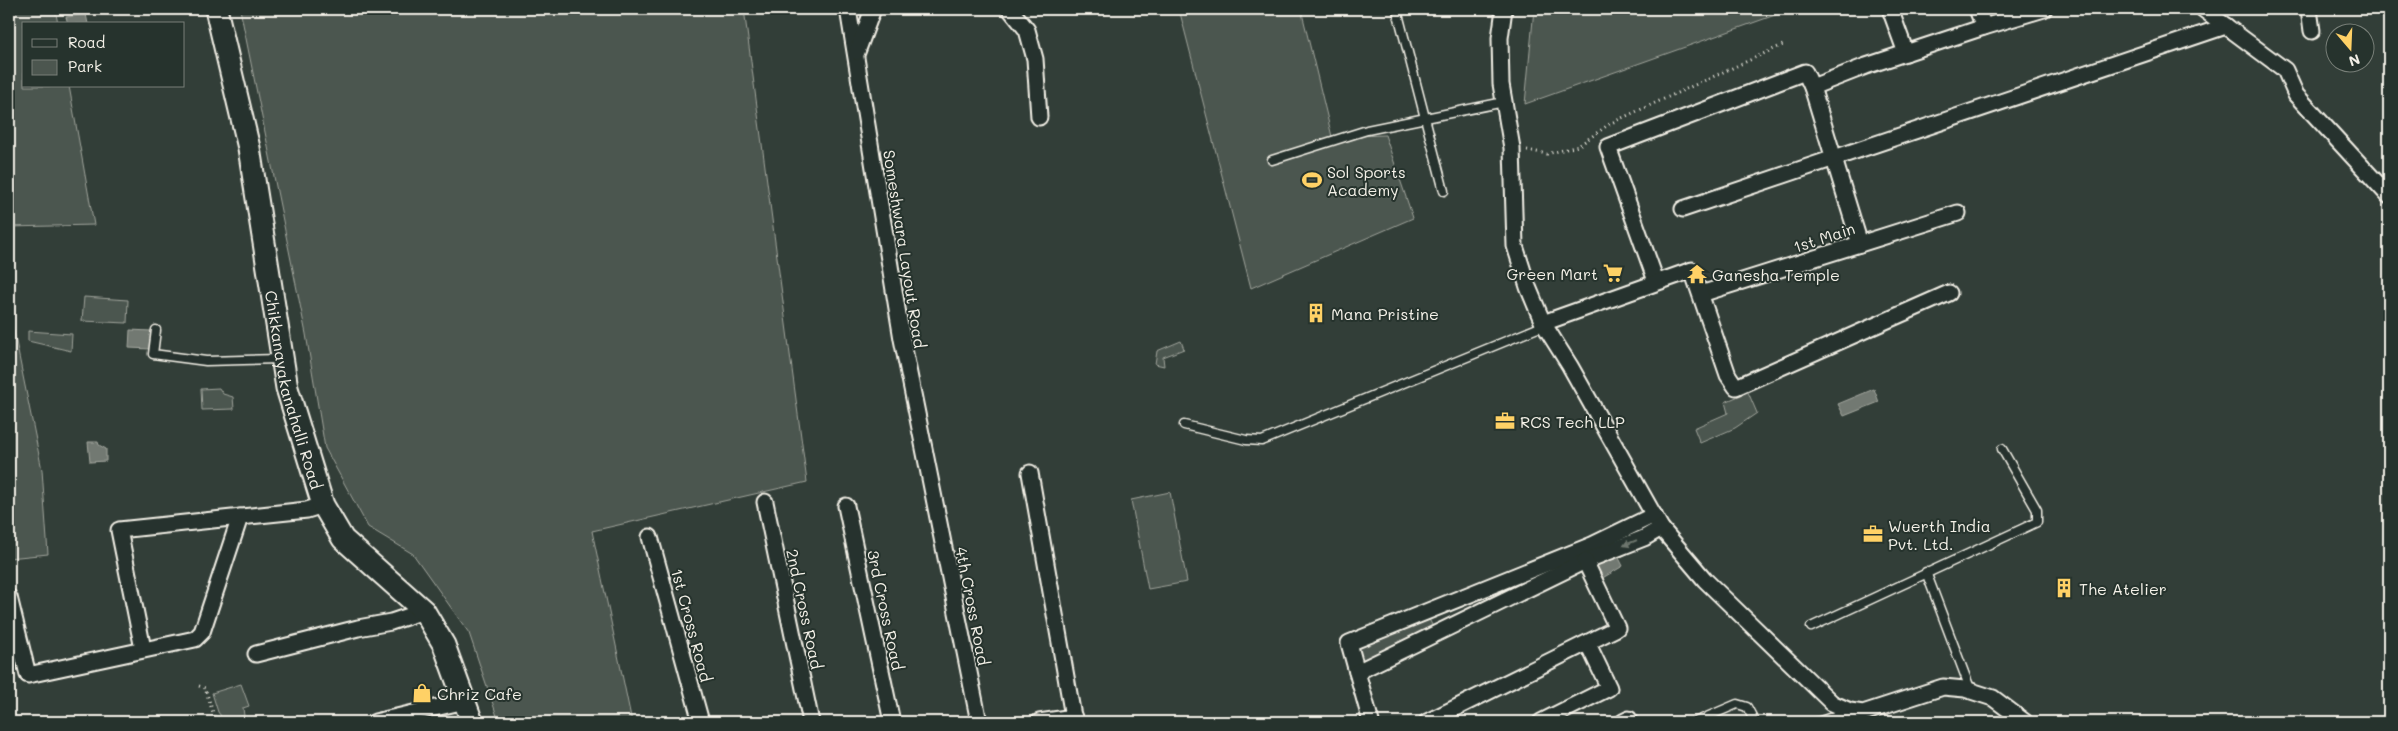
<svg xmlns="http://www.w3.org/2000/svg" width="2398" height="731" viewBox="0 0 2398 731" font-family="Mali,sans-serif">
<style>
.green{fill:#4c564f;stroke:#a0a49c}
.water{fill:#727972;stroke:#a6a9a1}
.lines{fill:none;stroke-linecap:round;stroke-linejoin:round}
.service-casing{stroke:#f4f1e8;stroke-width:11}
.minor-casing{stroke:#f4f1e8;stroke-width:19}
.secondary-casing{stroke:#f4f1e8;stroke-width:25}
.path{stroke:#f4f1e8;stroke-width:3;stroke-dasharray:1 4;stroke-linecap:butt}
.service{stroke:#26332d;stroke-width:8}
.minor{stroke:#26332d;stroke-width:15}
.secondary{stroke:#26332d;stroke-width:21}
.oneway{fill:#6e766e}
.labels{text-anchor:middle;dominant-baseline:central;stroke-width:4;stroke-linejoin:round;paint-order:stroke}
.poi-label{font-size:16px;fill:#f4f1e8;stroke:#26332d;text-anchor:start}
.street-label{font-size:16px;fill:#f4f1e8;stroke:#26332d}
</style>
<rect width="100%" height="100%" fill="#323e38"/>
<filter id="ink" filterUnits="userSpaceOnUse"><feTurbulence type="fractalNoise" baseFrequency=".02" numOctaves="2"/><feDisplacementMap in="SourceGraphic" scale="10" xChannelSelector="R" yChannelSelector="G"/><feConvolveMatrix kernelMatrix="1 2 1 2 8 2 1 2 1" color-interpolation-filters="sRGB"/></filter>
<g filter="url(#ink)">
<g class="green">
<path d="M9 9H55L58 24H24V86H69L94 225 9 227Z"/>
<path d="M240 9H744L807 482 592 531 632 722H499L469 633 413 554 368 527 325 448 306 334Z"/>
<path d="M1179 9H1301L1334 145 1354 136 1385 135 1413 218 1251 288Z"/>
<path d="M1534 9H1792L1525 104Z"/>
<path d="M84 297 128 300 127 323 82 321Z"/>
<path d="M9 307 42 470 48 554 9 558Z"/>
<path d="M28 331 72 334 71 351 28 341Z"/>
<path d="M1181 341 1184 349 1163 357 1164 366 1155 364 1157 351Z"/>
<path d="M219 388 223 394 233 397 234 409 202 410 201 389Z"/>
<path d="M1748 392 1757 413 1735 428 1700 443 1694 428 1728 413 1725 402Z"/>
<path d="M1170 492 1187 582 1148 589 1131 500Z"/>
<path d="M1428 617 1435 631 1364 665 1358 646Z"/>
<path d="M241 684 249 706 243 708 244 716 223 719 218 712 212 693Z"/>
</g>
<g class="water">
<path d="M86 14 88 24H68L66 17Z"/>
<path d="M130 330 151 331 150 349 129 348Z"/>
<path d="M1874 389 1879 402 1844 416 1838 404Z"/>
<path d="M88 442H98L99 445 106 449V461L90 462Z"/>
<path d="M1628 551 1629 553 1619 558 1623 566 1599 580 1593 566Z"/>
</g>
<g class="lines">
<defs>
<g id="service">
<path d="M1397 10 1444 191"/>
<path d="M1272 160 1367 130 1504 102"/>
<path d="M156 330 153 354 206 361 280 359"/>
<path d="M1184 425 1246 440 1262 441 1545 325"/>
<path d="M1926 572 1971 691"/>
<path d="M1811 627 2037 522V510L2002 449"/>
<path d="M1695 722 1737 704 1747 707 1755 722"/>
<path d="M1817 722 1848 712"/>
</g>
<g id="minor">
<path d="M848 9 902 339 979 722"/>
<path d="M1010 9 1027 30 1035 59 1039 117"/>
<path d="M1504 9 1500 38 1501 84 1512 148 1515 246 1528 287 1543 323 1570 366 1661 528 1705 580 1832 703 1850 711 1863 713 1943 687 1965 689 1993 698 2025 722"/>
<path d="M1890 9 1906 53"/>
<path d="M1977 9 1984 27 2044 9"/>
<path d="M2203 9 2285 70 2296 95 2389 196"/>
<path d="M2309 9 2312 31"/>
<path d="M857 52 873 9"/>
<path d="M1812 87 1860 244"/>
<path d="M1683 209 2226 26"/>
<path d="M1656 281 1608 147 1805 72 1812 87 1866 66 1984 27"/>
<path d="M1701 294 1958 213"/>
<path d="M1543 323 1692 270 1728 375 1736 387 1949 293"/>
<path d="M1030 473 1074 722"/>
<path d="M765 502 811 722"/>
<path d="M846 506 892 722"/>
<path d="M650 537 701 722"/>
<path d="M9 597 28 675 195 639 202 632 240 517"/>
<path d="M143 649 119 530 307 510 323 505"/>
<path d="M256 654 358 628 391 622 424 611"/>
<path d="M1357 672 1349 643 1592 545 1654 515"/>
<path d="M375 722 465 701"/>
<path d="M1039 722 1074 717"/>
<path d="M1371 722 1357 672 1585 561 1644 538 1661 528"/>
<path d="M1427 722 1617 628 1585 561"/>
<path d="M1541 722 1609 688 1588 644"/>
<path d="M1623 722 1629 719 1630 722"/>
</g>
<g id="secondary">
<path id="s1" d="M216 9 249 148 287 388 323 505 343 539 424 611 444 645 472 722"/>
</g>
</defs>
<use href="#service" class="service-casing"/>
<use href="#minor" class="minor-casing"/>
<use href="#secondary" class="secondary-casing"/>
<g class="path">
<path d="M1527 150 1547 154 1578 146 1611 123 1785 44"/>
<path d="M199 686 205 688 216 722"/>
<path d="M200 722 216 719"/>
</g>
<use href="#service" class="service"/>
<use href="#minor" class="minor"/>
<use href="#secondary" class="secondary"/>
</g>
<defs><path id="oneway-solid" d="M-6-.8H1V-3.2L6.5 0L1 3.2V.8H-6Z" transform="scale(1.25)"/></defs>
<use class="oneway" href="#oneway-solid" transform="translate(1630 543) rotate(158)"/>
</g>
<defs>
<symbol id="stadium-bare" viewBox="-9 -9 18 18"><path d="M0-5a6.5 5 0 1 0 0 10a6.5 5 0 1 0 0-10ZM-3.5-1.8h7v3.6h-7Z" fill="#ffd166" stroke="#26332d" stroke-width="2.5" paint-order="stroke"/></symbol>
<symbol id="supermarket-bare" viewBox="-9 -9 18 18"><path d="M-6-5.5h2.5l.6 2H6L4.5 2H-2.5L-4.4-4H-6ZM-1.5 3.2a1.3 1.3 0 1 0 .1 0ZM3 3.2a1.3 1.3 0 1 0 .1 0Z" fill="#ffd166" stroke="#26332d" stroke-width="2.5" paint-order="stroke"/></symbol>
<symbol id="temple-bare" viewBox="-9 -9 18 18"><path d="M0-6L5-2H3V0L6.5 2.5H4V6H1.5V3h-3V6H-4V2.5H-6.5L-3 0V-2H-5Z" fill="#ffd166" stroke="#26332d" stroke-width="2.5" paint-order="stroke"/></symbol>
<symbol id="building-bare" viewBox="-9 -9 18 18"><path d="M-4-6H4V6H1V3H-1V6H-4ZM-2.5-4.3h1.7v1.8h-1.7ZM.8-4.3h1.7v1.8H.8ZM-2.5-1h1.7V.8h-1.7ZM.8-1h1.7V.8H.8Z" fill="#ffd166" stroke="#26332d" stroke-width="2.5" paint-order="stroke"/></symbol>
<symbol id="office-bare" viewBox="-9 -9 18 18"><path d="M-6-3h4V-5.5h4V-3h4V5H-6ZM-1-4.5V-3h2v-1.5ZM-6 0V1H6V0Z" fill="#ffd166" stroke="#26332d" stroke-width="2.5" paint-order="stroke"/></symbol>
<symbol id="shop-bare" viewBox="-9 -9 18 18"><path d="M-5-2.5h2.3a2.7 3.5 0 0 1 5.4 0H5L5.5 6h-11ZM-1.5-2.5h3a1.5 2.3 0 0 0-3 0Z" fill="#ffd166" stroke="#26332d" stroke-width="2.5" paint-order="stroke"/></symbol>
</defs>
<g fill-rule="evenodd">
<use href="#stadium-bare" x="1298" y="166" width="28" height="28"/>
<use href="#supermarket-bare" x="1599" y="259" width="28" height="28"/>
<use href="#temple-bare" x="1683" y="260" width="28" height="28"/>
<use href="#building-bare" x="1302" y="299" width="28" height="28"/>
<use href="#office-bare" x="1491" y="407" width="28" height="28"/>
<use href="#office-bare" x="1859" y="520" width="28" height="28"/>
<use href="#building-bare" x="2050" y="574" width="28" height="28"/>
<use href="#shop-bare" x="408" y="679" width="28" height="28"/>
</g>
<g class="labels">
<g class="poi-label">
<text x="1327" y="171">Sol Sports<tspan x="1327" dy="18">Academy</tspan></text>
<text x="1598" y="273" text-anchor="end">Green Mart</text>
<text x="1712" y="274">Ganesha Temple</text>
<text x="1331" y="313">Mana Pristine</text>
<text x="1520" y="421">RCS Tech LLP</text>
<text x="1888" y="525">Wuerth India<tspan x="1888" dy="18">Pvt. Ltd.</tspan></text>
<text x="2079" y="588">The Atelier</text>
<text x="437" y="693">Chriz Cafe</text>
</g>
<g class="street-label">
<text transform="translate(1824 237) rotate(-18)">1st Main</text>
<text transform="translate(905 249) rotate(81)">Someshwara Layout Road</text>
<text stroke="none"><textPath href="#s1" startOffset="389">Chikkanayakanahalli Road</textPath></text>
<text transform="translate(973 606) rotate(79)">4th Cross Road</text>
<text transform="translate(805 609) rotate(78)">2nd Cross Road</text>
<text transform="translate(886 610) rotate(78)">3rd Cross Road</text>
<text transform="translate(692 625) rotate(75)">1st Cross Road</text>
</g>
</g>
<rect width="2398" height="731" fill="none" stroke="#26332d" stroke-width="30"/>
<rect x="15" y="15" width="2368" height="701" fill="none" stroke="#f4f1e8" stroke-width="2" filter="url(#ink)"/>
<rect x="22" y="22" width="162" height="65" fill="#26332d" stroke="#787f78"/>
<rect x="32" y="39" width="25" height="8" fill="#26332d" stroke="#787f78"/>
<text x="68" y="48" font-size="15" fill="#f4f1e8">Road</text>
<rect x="32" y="60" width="25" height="15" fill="#4c564f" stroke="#787f78"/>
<text x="68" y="72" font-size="15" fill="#f4f1e8">Park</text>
<g transform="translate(2350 48) rotate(161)"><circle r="24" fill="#26332d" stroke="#787f78"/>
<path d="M0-4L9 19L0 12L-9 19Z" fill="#ffd166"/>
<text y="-8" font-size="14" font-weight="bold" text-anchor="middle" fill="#f4f1e8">N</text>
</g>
</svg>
